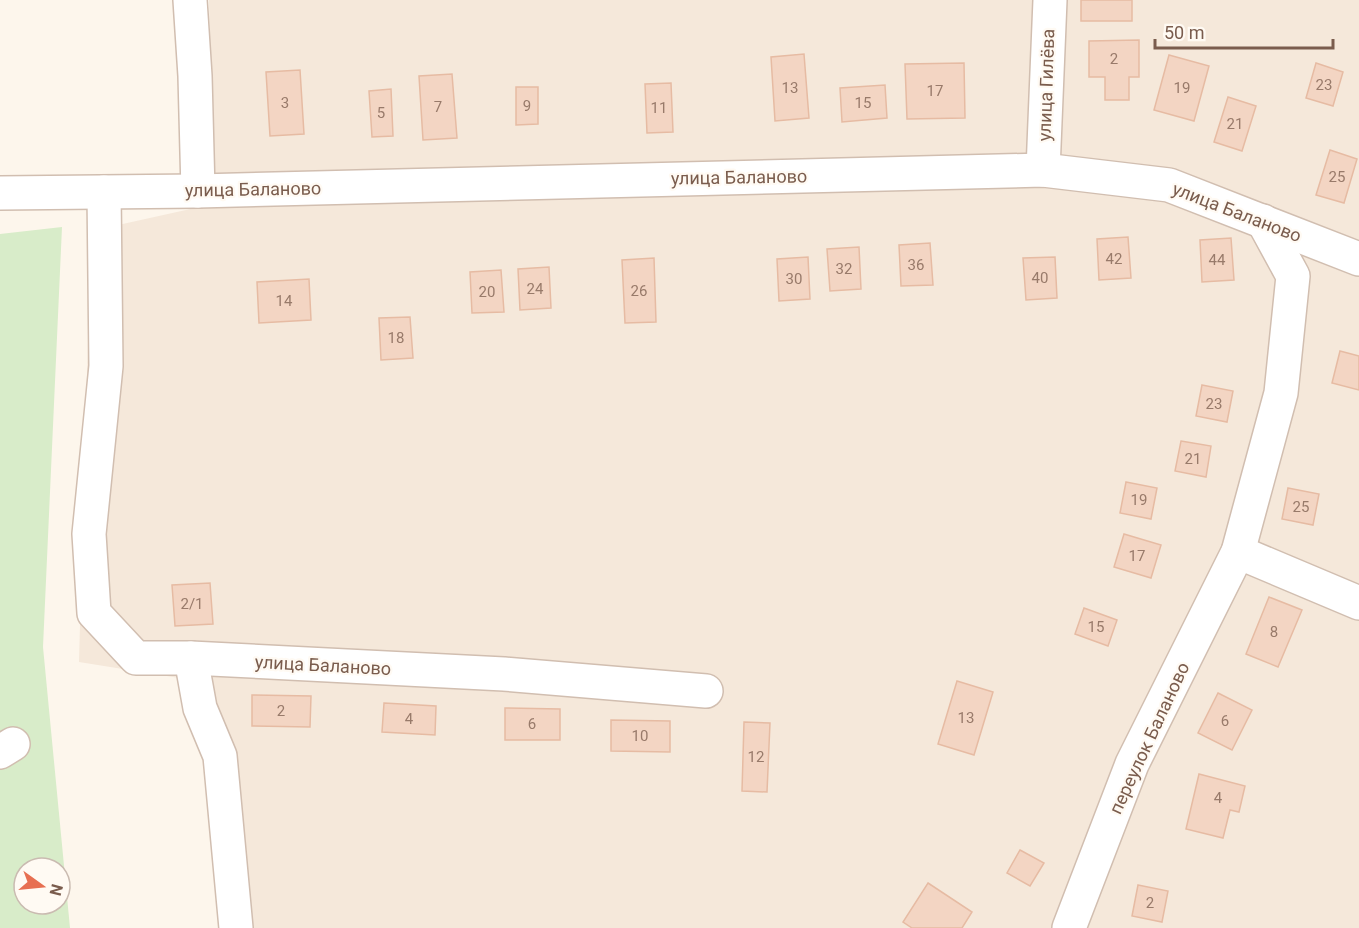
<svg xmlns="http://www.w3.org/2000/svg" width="1359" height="928" viewBox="0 0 1359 928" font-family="Roboto,sans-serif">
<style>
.residential{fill:#f5e8da}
.green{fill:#d8ecc9;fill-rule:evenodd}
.building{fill:#f3d5c3;stroke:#e6bba3;stroke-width:1.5}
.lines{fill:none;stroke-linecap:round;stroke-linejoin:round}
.minor-casing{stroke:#d1beb0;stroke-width:36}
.minor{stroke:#fff;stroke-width:33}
.labels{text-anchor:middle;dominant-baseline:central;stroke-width:4.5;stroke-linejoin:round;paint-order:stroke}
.number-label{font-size:15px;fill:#987a6a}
.street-label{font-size:18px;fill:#7a5c4d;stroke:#fffaf3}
</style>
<rect width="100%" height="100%" fill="#fdf6ec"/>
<path class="residential" d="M209 0H1359V928H228L204 682 79 662 91 231 213 204Z"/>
<path class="green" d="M62 227 43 647 70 928H0V234ZM24 868H60V904H24Z"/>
<g class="building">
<rect x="1081" y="0" width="51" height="21"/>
<path d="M1139 40V77H1129V100H1105V77H1089V41Z"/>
<path d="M804 54 809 118 775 121 771 57Z"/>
<path d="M1169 55 1209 66 1194 121 1154 110Z"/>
<path d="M964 63 965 118 907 119 905 64Z"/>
<path d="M1316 63 1343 72 1333 106 1306 98Z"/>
<path d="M300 70 304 134 270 136 266 72Z"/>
<path d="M452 74 457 138 423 140 419 76Z"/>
<path d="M671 83 673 132 647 133 645 84Z"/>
<path d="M885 85 887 118 842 122 840 88Z"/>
<path d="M516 87H538V124L516 125Z"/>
<path d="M391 89 393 136 372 137 369 91Z"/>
<path d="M1228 97 1256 106 1242 151 1214 142Z"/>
<path d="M1330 150 1357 159 1344 203 1316 195Z"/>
<path d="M1128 237 1131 278 1099 280 1097 239Z"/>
<path d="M1231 238 1234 280 1202 282 1200 240Z"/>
<path d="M930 243 933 285 901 286 899 245Z"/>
<path d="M859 247 861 289 830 291 827 249Z"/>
<path d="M808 257 810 299 779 301 777 259Z"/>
<path d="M1055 257 1057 298 1026 300 1023 258Z"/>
<path d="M654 258 656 322 625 323 622 260Z"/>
<path d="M549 267 551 308 520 310 518 269Z"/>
<path d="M501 270 504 312 472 313 470 272Z"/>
<path d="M309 279 311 320 259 323 257 282Z"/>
<path d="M410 317 413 358 381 360 379 318Z"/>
<path d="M1340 351 1359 356V390L1332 383Z"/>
<path d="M1202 385 1233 391 1227 422 1196 416Z"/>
<path d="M1181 441 1211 446 1206 477 1175 471Z"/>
<path d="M1126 482 1157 488 1151 519 1120 513Z"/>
<path d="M1288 488 1319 494 1313 525 1282 519Z"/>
<path d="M1124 534 1161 545 1151 578 1114 567Z"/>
<path d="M210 583 213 624 175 626 172 585Z"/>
<path d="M1269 597 1302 610 1278 667 1246 654Z"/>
<path d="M1084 608 1117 620 1108 646 1075 634Z"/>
<path d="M957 681 993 692 974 755 938 744Z"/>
<path d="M1218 693 1252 710 1232 750 1198 733Z"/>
<path d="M252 695 311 696 310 727 252 726Z"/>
<path d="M384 703 436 706 435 735 382 732Z"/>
<path d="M505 708 560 709V740H505Z"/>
<path d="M611 720 670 721V752L611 751Z"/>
<path d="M744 722 770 723 767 792 742 791Z"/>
<path d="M1199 774 1245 786 1239 812 1230 810 1223 838 1186 829Z"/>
<path d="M1020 850 1044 863 1030 886 1007 873Z"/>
<path d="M928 883 972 912 962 928H912L903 922Z"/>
<path d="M1138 885 1168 891 1162 922 1132 916Z"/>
</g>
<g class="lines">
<defs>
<g id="minor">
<path d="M190 0 195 76 198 191"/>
<path d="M1043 170 1050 0"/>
<path d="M104 192 106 366 89 534 94 613 136 658H191L504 674 706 691"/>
<path d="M0 193 198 191 1043 170 1169 185 1359 259"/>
<path d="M1238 552 1359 603"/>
<path d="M191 658 200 708 220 756 236 928"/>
<path d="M0 752 13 744"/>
<path d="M1069 928 1132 764 1238 552 1281 393 1293 276 1263 221"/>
</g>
</defs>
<use href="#minor" class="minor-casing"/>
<use href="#minor" class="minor"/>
</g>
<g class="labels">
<g class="number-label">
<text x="1114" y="59">2</text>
<text x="1324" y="85">23</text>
<text x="790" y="88">13</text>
<text x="1182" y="88">19</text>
<text x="935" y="91">17</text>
<text x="285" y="103">3</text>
<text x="863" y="103">15</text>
<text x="527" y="106">9</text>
<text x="438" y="107">7</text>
<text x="659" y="108">11</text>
<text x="381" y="113">5</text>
<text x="1235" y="124">21</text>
<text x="1337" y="177">25</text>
<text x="1114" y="259">42</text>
<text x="1217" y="260">44</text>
<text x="916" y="265">36</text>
<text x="844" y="269">32</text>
<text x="1040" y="278">40</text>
<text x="794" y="279">30</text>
<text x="535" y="289">24</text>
<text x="639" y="291">26</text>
<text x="487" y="292">20</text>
<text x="284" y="301">14</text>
<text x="396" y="338">18</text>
<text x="1214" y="404">23</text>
<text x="1193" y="459">21</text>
<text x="1139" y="500">19</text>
<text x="1301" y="507">25</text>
<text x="1137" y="556">17</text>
<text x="192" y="604">2/1</text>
<text x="1096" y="627">15</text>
<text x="1274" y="632">8</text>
<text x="281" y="711">2</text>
<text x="966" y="718">13</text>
<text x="409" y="719">4</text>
<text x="1225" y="721">6</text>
<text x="532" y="724">6</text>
<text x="640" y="736">10</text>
<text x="756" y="757">12</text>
<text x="1218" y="798">4</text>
<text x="1150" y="903">2</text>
</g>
<g class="street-label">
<text transform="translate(1046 85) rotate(-88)">улица Гилёва</text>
<text transform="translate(739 177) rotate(-1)">улица Баланово</text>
<text transform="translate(253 189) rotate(-1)">улица Баланово</text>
<text transform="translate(1237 212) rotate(21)">улица Баланово</text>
<text transform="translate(323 665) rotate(3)">улица Баланово</text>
<text transform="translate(1149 738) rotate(-65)">переулок Баланово</text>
</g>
</g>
<g transform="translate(42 886) rotate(105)"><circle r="28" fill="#fffaf3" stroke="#cabbb1" stroke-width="1.5"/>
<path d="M0-4.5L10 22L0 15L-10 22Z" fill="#e76f51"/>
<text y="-9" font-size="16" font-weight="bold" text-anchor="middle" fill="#7a5c4d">N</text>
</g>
<path d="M1155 39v9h178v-9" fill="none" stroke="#7a5c4d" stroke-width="3"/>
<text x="1164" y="39" font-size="18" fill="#7a5c4d" stroke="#fffaf3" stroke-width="4.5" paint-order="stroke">50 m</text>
</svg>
